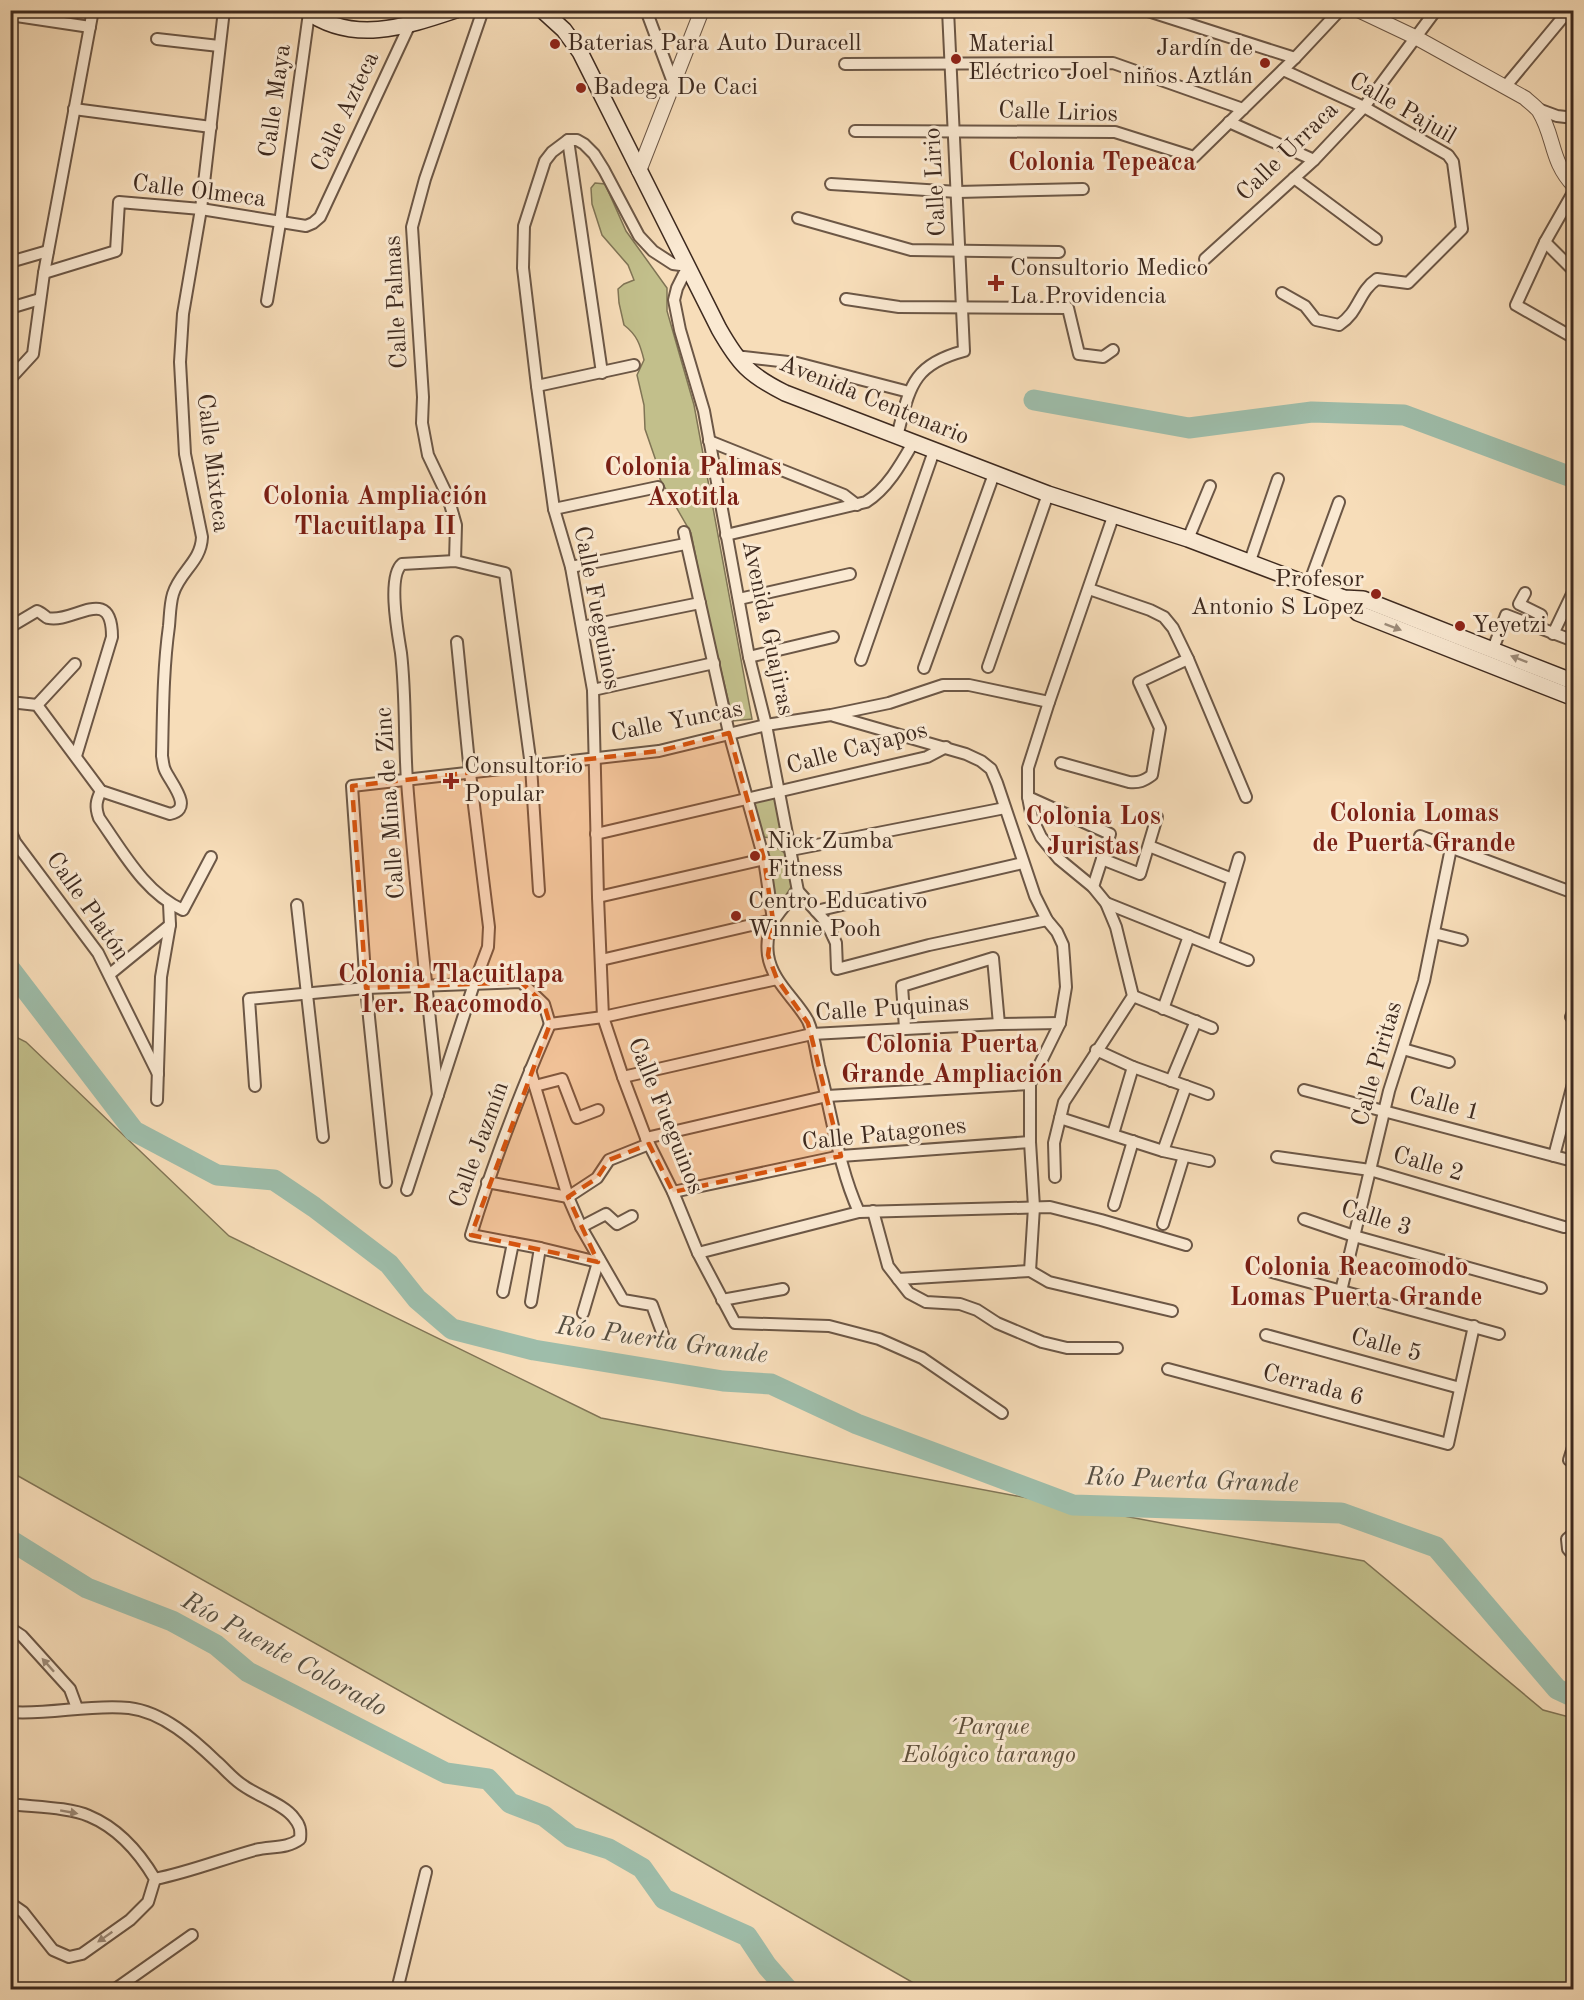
<svg xmlns="http://www.w3.org/2000/svg" width="1584" height="2000" viewBox="0 0 1584 2000" font-family="'Old Standard TT',serif">
<style>
.green{fill:#c2bf8b;stroke:#807455;stroke-width:1.5}
.lines{fill:none;stroke-linecap:round;stroke-linejoin:round}
.river{stroke:#9ebdaa;stroke-width:21}
.minor-casing{stroke:#6c5746;stroke-width:14}
.tertiary-casing{stroke:#6c5746;stroke-width:16}
.secondary-casing{stroke:#3e2a1f;stroke-width:18}
.minor{stroke:#fae9d2;stroke-width:10}
.tertiary{stroke:#fae9d2;stroke-width:14}
.secondary{stroke:#fae9d2;stroke-width:15}
.oneway{fill:#9c8a78}
.marked{fill:#d7540e;fill-opacity:0.2;stroke:#d7540e;stroke-width:4.5;stroke-dasharray:12 8;stroke-linejoin:round}
.poi-dot{fill:#8f2418;stroke:#fae9d2;stroke-width:2}
.labels{text-anchor:middle;dominant-baseline:central;stroke-width:6;stroke-linejoin:round;paint-order:stroke}
.poi-label{font-size:24px;fill:#3e2a1f;stroke:#fae9d2;text-anchor:start}
.street-label{font-size:24px;fill:#3e2a1f;stroke:#fae9d2}
.park-label{font-size:24px;font-style:italic;fill:#5f4f3a;stroke:#fae9d2}
.neighbourhood-label{font-size:26px;font-weight:bold;fill:#7a1f14;stroke:#fae9d2}
.water-label{font-size:26px;font-style:italic;fill:#564f42;stroke:#fae9d2}
</style>
<rect width="100%" height="100%" fill="#f7ddb9"/>
<filter id="stains"><feTurbulence type="fractalNoise" baseFrequency=".00333" numOctaves="4"/><feColorMatrix values="0 0 0 0 .2 0 0 0 0 .09 0 0 0 0 .02 0 0 0 .5 -.17"/></filter>
<radialGradient id="worn" r=".72"><stop offset=".6" stop-color="#630" stop-opacity="0"/><stop offset="1" stop-color="#630" stop-opacity=".3"/></radialGradient>
<g class="green">
<path d="M595 183 605 184 626 231 667 288V311L694 405 752 719 733 721 704 598 691 533 660 479 656 461 645 429 644 405 637 375 644 360C640 344 637 335 624 325L619 303 618 289 624 284 634 280 628 265 602 235 592 204 591 188Z"/>
<path d="M778 794 786 839 761 837 752 800Z"/>
<path d="M776 847 786 854 793 884 774 914 765 852Z"/>
<path d="M10 1034 26 1042 229 1236 601 1418 1364 1561 1543 1710 1573 1718V1989H924L615 1812 11 1472Z"/>
</g>
<g class="lines">
<g class="river">
<path d="M1034 400 1189 428 1312 412 1404 415 1574 478"/>
<path d="M10 969 134 1131 217 1175 274 1180 314 1207 389 1264 417 1299 452 1329 534 1350 723 1381 771 1384 857 1424 1073 1505 1341 1513 1436 1547 1557 1689 1574 1697"/>
<path d="M10 1540 87 1588 172 1621 216 1645 248 1672 446 1773 488 1779 510 1803 544 1816 571 1837 609 1849 642 1868 664 1899 747 1936 767 1966 788 1990"/>
</g>
<defs>
<g id="minor">
<path d="M646 10 674 85"/>
<path d="M1145 10 1295 58"/>
<path d="M10 15 90 27"/>
<path d="M157 39 219 46"/>
<path d="M845 64 1113 63 1243 109"/>
<path d="M1505 87 1569 10"/>
<path d="M74 109 211 127"/>
<path d="M1538 109 1557 116 1574 118"/>
<path d="M1229 122 1314 160"/>
<path d="M855 131 1115 132 1194 157 1295 58 1340 10"/>
<path d="M568 140 602 373"/>
<path d="M1294 178 1376 239"/>
<path d="M831 184 958 192 1083 189"/>
<path d="M1574 191 1545 242 1516 305 1574 338"/>
<path d="M798 218 911 250 1059 252"/>
<path d="M1545 242 1574 271"/>
<path d="M1205 259 1314 160 1364 107 1436 10"/>
<path d="M10 262 48 251"/>
<path d="M44 273 116 251 119 202 201 209 306 226 313 223 320 217 410 24"/>
<path d="M1282 293 1305 306 1316 320 1339 325C1360 311 1358 292 1377 279L1408 283 1462 229 1453 162 1448 155 1364 107 1283 70"/>
<path d="M846 299 899 307 1068 308 1079 354 1103 357 1113 350"/>
<path d="M267 301 280 223 309 13"/>
<path d="M10 308 40 299"/>
<path d="M735 356 797 363 909 392"/>
<path d="M10 379 33 354 44 273 93 10"/>
<path d="M537 386 634 365"/>
<path d="M897 436C910 388 911 365 964 351L948 10"/>
<path d="M709 441 844 495 857 505"/>
<path d="M554 509 658 487"/>
<path d="M726 535 866 502C887 489 901 464 913 443"/>
<path d="M1188 539 1210 486"/>
<path d="M455 561 456 525 448 497 428 455 422 423 423 397 412 227 425 179 483 10"/>
<path d="M1250 561 1278 479"/>
<path d="M571 567 685 544"/>
<path d="M1309 584 1339 502"/>
<path d="M1089 589 1150 610 1164 617 1173 628 1188 659 1246 797"/>
<path d="M1525 593 1519 604 1541 615 1537 627"/>
<path d="M739 599 850 574"/>
<path d="M10 627 37 611C41 612 45 617 48 618 73 624 112 583 112 637L76 756"/>
<path d="M582 627 700 603"/>
<path d="M1553 634 1574 590"/>
<path d="M1493 649 1506 615 1574 641"/>
<path d="M749 657 833 637"/>
<path d="M861 660 934 451"/>
<path d="M988 667 1048 494"/>
<path d="M924 668 994 474"/>
<path d="M593 690 714 663"/>
<path d="M10 702 37 705 101 791 170 814C195 809 170 782 165 770 163 766 163 761 162 756 163 713 163 669 169 626 170 615 170 604 173 594 180 571 201 562 202 537L185 454 180 362 183 314 201 209 224 10"/>
<path d="M37 705 75 664"/>
<path d="M834 716 966 754 981 761 991 769 997 783 1035 896 1047 920 1057 932 1063 945 1064 958 1066 987 1060 1023 1030 1084V1142L1034 1207 1030 1271"/>
<path d="M1061 763 1129 782C1139 783 1144 781 1152 775L1160 728 1139 682 1188 659"/>
<path d="M101 791C96 801 95 807 99 818 123 852 145 893 183 910L211 857"/>
<path d="M1028 797 1110 834 1093 887"/>
<path d="M10 830 15 842 98 953 158 1074"/>
<path d="M596 834 927 757 946 747"/>
<path d="M1420 836 1574 893"/>
<path d="M1149 846 1232 879"/>
<path d="M791 850 1005 808"/>
<path d="M1102 859 1140 874 1157 817"/>
<path d="M798 891C780 911 764 925 768 955 772 982 796 999 808 1021 814 1034 816 1052 819 1066 832 1114 838 1166 859 1212"/>
<path d="M598 897 764 859"/>
<path d="M1106 903 1248 960"/>
<path d="M297 905 323 1137"/>
<path d="M816 911 1023 863"/>
<path d="M1434 933 1462 940"/>
<path d="M1213 945 1239 858"/>
<path d="M601 960 773 920 764 859 729 733 684 532"/>
<path d="M110 974 170 925"/>
<path d="M1133 996 1212 1028"/>
<path d="M1163 1009 1189 936"/>
<path d="M1571 1017 1574 1010"/>
<path d="M550 1024C520 1093 493 1163 471 1235L540 1248 598 1262"/>
<path d="M550 1024 603 1017 777 979"/>
<path d="M905 1028 902 986 993 958 999 1024"/>
<path d="M1403 1049 1449 1062"/>
<path d="M1096 1050 1133 1067 1208 1094"/>
<path d="M530 1070 568 1197 581 1227 623 1300 652 1305 663 1335"/>
<path d="M623 1077 812 1034 999 1024 1060 1023"/>
<path d="M1171 1081 1196 1021"/>
<path d="M255 1086 249 999 366 988 521 982 544 1004 550 1024"/>
<path d="M535 1086 562 1079 577 1118 598 1110"/>
<path d="M1304 1090 1573 1161"/>
<path d="M438 1095C427 991 415 886 407 781 404 738 406 696 401 653 398 634 387 577 402 564L455 561 505 573 531 766 539 891"/>
<path d="M157 1100 161 977 170 925 169 904"/>
<path d="M1060 1118 1163 1151 1209 1161"/>
<path d="M1113 1134 1133 1067"/>
<path d="M646 1138 827 1096 1030 1084"/>
<path d="M1163 1151 1186 1086"/>
<path d="M1554 1156 1574 1080"/>
<path d="M1277 1157 1370 1170 1564 1227"/>
<path d="M1055 1177 1054 1143 1064 1102 1133 996 1116 927 1106 903 1093 887 1059 859 1041 837 1032 818 1028 797V768L1049 702 1114 514"/>
<path d="M386 1182 366 988 352 786 659 751 766 725 831 715 889 703 943 685H969L1049 702"/>
<path d="M487 1182 568 1197"/>
<path d="M407 1190 474 984 488 947 489 927 470 773 457 642"/>
<path d="M673 1192 841 1156 1030 1142"/>
<path d="M568 1197 597 1178 609 1160 649 1144"/>
<path d="M1114 1205 1133 1141"/>
<path d="M873 1211 888 1266 909 1293 926 1302 960 1304 977 1310 997 1323 1042 1342 1067 1348H1117"/>
<path d="M1304 1219 1354 1236 1541 1288"/>
<path d="M1163 1224 1184 1156"/>
<path d="M581 1227 606 1214 617 1224 632 1216"/>
<path d="M698 1253 859 1212 1050 1207 1101 1220 1186 1245"/>
<path d="M1030 1271 1049 1282 1172 1311"/>
<path d="M1272 1272 1499 1334"/>
<path d="M898 1279 1030 1271"/>
<path d="M1341 1291 1389 1091 1424 981 1451 848"/>
<path d="M503 1292 513 1243"/>
<path d="M722 1300 783 1289"/>
<path d="M531 1302 540 1248"/>
<path d="M583 1313 599 1259"/>
<path d="M1266 1335 1460 1388"/>
<path d="M1168 1369 1448 1444 1474 1326"/>
<path d="M1002 1413 922 1358 879 1339 829 1326 735 1323 698 1253 673 1192 646 1138 623 1077 603 1017 598 897 593 690 571 567 554 509 537 386 523 268 524 226 545 161 552 152 568 140H577L584 144 594 154 604 170 639 236 653 251 673 264 688 266 677 288 674 300 680 330 704 411 749 657 766 725 798 891 825 921 830 930 836 943 837 969 929 945 1047 920"/>
<path d="M1569 1460 1574 1444"/>
<path d="M1574 1533 1567 1539 1568 1549 1574 1556"/>
<path d="M10 1628 22 1636 70 1689 77 1708"/>
<path d="M10 1712C50 1715 89 1704 129 1708 163 1712 193 1739 217 1762 226 1770 234 1780 244 1786 258 1796 285 1805 294 1818 300 1825 301 1830 300 1839 287 1849 271 1846 255 1850 222 1859 190 1872 155 1879"/>
<path d="M10 1804C32 1807 69 1807 89 1816 118 1828 139 1852 155 1879L148 1902 130 1920 82 1954 69 1957 53 1950 23 1912 10 1903"/>
<path d="M114 1990 192 1935"/>
<path d="M397 1990 426 1872"/>
</g>
<g id="tertiary">
<path d="M1358 10 1415 37 1525 98C1529 102 1535 106 1539 111 1555 137 1550 161 1574 186"/>
<path d="M639 171 702 10"/>
</g>
<g id="secondary">
<path d="M305 10C352 45 405 27 456 10"/>
<path d="M542 10 564 30 580 52 719 329C739 364 749 375 785 393L1048 494 1188 539 1344 598 1363 599 1574 682"/>
<path d="M1344 598 1358 613 1574 698"/>
</g>
</defs>
<use href="#minor" class="minor-casing"/>
<use href="#tertiary" class="tertiary-casing"/>
<use href="#secondary" class="secondary-casing"/>
<use href="#minor" class="minor"/>
<use href="#tertiary" class="tertiary"/>
<use href="#secondary" class="secondary"/>
</g>
<defs><path id="oneway-solid" d="M-6-.8H1V-3.2L6.5 0L1 3.2V.8H-6Z" transform="scale(1.5)"/></defs>
<g class="oneway">
<use href="#oneway-solid" transform="translate(1393 627) rotate(21)"/>
<use href="#oneway-solid" transform="translate(1519 659) rotate(-159)"/>
<use href="#oneway-solid" transform="translate(48 1665) rotate(-132)"/>
<use href="#oneway-solid" transform="translate(69 1812) rotate(10)"/>
<use href="#oneway-solid" transform="translate(105 1937) rotate(145)"/>
</g>
<path class="marked" d="M729 733 764 859 773 920 768 955 777 979 808 1023 841 1156 673 1192 649 1144 609 1160 597 1178 568 1197 598 1262 471 1235 550 1024 544 1004 521 982 366 988 352 786 659 751Z"/>
<g class="poi-dot">
<circle cx="555" cy="44" r="6"/>
<circle cx="956" cy="59" r="6"/>
<circle cx="1265" cy="63" r="6"/>
<circle cx="581" cy="88" r="6"/>
<path d="M993 274h6v6h6v6h-6v6h-6v-6h-6v-6h6z"/>
<circle cx="1376" cy="594" r="6"/>
<circle cx="1460" cy="626" r="6"/>
<path d="M448 772h6v6h6v6h-6v6h-6v-6h-6v-6h6z"/>
<circle cx="755" cy="856" r="6"/>
<circle cx="736" cy="916" r="6"/>
</g>
<g class="labels">
<g class="poi-label">
<text x="567" y="44">Baterias Para Auto Duracell</text>
<text x="968" y="45">Material<tspan x="968" dy="28">Eléctrico Joel</tspan></text>
<text x="1253" y="49" text-anchor="end">Jardín de<tspan x="1253" dy="28">niños Aztlán</tspan></text>
<text x="593" y="88">Badega De Caci</text>
<text x="1010" y="269">Consultorio Medico<tspan x="1010" dy="28">La Providencia</tspan></text>
<text x="1364" y="580" text-anchor="end">Profesor<tspan x="1364" dy="28">Antonio S Lopez</tspan></text>
<text x="1472" y="626">Yeyetzi</text>
<text x="464" y="767">Consultorio<tspan x="464" dy="28">Popular</tspan></text>
<text x="767" y="842">Nick Zumba<tspan x="767" dy="28">Fitness</tspan></text>
<text x="748" y="902">Centro Educativo<tspan x="748" dy="28">Winnie Pooh</tspan></text>
</g>
<g class="street-label">
<text transform="translate(276 101) rotate(-82)">Calle Maya</text>
<text transform="translate(1402 109) rotate(30)">Calle Pajuil</text>
<text transform="translate(346 112) rotate(-65)">Calle Azteca</text>
<text transform="translate(1058 113) rotate(2)">Calle Lirios</text>
<text transform="translate(1288 152) rotate(-44)">Calle Urraca</text>
<text transform="translate(936 182) rotate(-93)">Calle Lirio</text>
<text transform="translate(199 192) rotate(7)">Calle Olmeca</text>
<text transform="translate(397 302) rotate(-93)">Calle Palmas</text>
<text transform="translate(874 401) rotate(22)">Avenida Centenario</text>
<text transform="translate(212 463) rotate(83)">Calle Mixteca</text>
<text transform="translate(596 608) rotate(79)">Calle Fueguinos</text>
<text transform="translate(767 628) rotate(78)">Avenida Guajiras</text>
<text transform="translate(677 722) rotate(-11)">Calle Yuncas</text>
<text transform="translate(857 749) rotate(-15)">Calle Cayapos</text>
<text transform="translate(391 803) rotate(-94)">Calle Mina de Zinc</text>
<text transform="translate(87 907) rotate(55)">Calle Platón</text>
<text transform="translate(892 1009) rotate(-4)">Calle Puquinas</text>
<text transform="translate(1378 1064) rotate(-74)">Calle Piritas</text>
<text transform="translate(1444 1105) rotate(15)">Calle 1</text>
<text transform="translate(665 1116) rotate(68)">Calle Fueguinos</text>
<text transform="translate(884 1135) rotate(-6)">Calle Patagones</text>
<text transform="translate(480 1145) rotate(-70)">Calle Jazmín</text>
<text transform="translate(1428 1165) rotate(16)">Calle 2</text>
<text transform="translate(1376 1219) rotate(17)">Calle 3</text>
<text transform="translate(1386 1346) rotate(15)">Calle 5</text>
<text transform="translate(1313 1386) rotate(15)">Cerrada 6</text>
</g>
<g class="park-label">
<text x="989" y="1728">´Parque<tspan x="989" dy="28">Eológico tarango</tspan></text>
</g>
<g class="neighbourhood-label">
<text x="1102" y="163">Colonia Tepeaca</text>
<text x="693" y="468">Colonia Palmas<tspan x="693" dy="30">Axotitla</tspan></text>
<text x="375" y="497">Colonia Ampliación<tspan x="375" dy="30">Tlacuitlapa II</tspan></text>
<text x="1414" y="814">Colonia Lomas<tspan x="1414" dy="30">de Puerta Grande</tspan></text>
<text x="1093" y="817">Colonia Los<tspan x="1093" dy="30">Juristas</tspan></text>
<text x="451" y="975">Colonia Tlacuitlapa<tspan x="451" dy="30">1er. Reacomodo</tspan></text>
<text x="952" y="1045">Colonia Puerta<tspan x="952" dy="30">Grande Ampliación</tspan></text>
<text x="1356" y="1268">Colonia Reacomodo<tspan x="1356" dy="30">Lomas Puerta Grande</tspan></text>
</g>
<g class="water-label">
<text transform="translate(662 1341) rotate(8)">Río Puerta Grande</text>
<text transform="translate(1192 1481) rotate(2)">Río Puerta Grande</text>
<text transform="translate(284 1655) rotate(29)">Río Puente Colorado</text>
</g>
</g>
<rect width="1584" height="2000" fill="none" stroke="#f7ddb9" stroke-width="36"/>
<rect x="12" y="12" width="1560" height="1976" fill="none" stroke="#3e2a1f" stroke-width="3"/>
<rect x="18" y="18" width="1548" height="1964" fill="none" stroke="#3e2a1f" stroke-width="1.5"/>
<rect width="100%" height="100%" filter="url(#stains)"/>
<rect width="100%" height="100%" fill="url(#worn)"/>
</svg>
